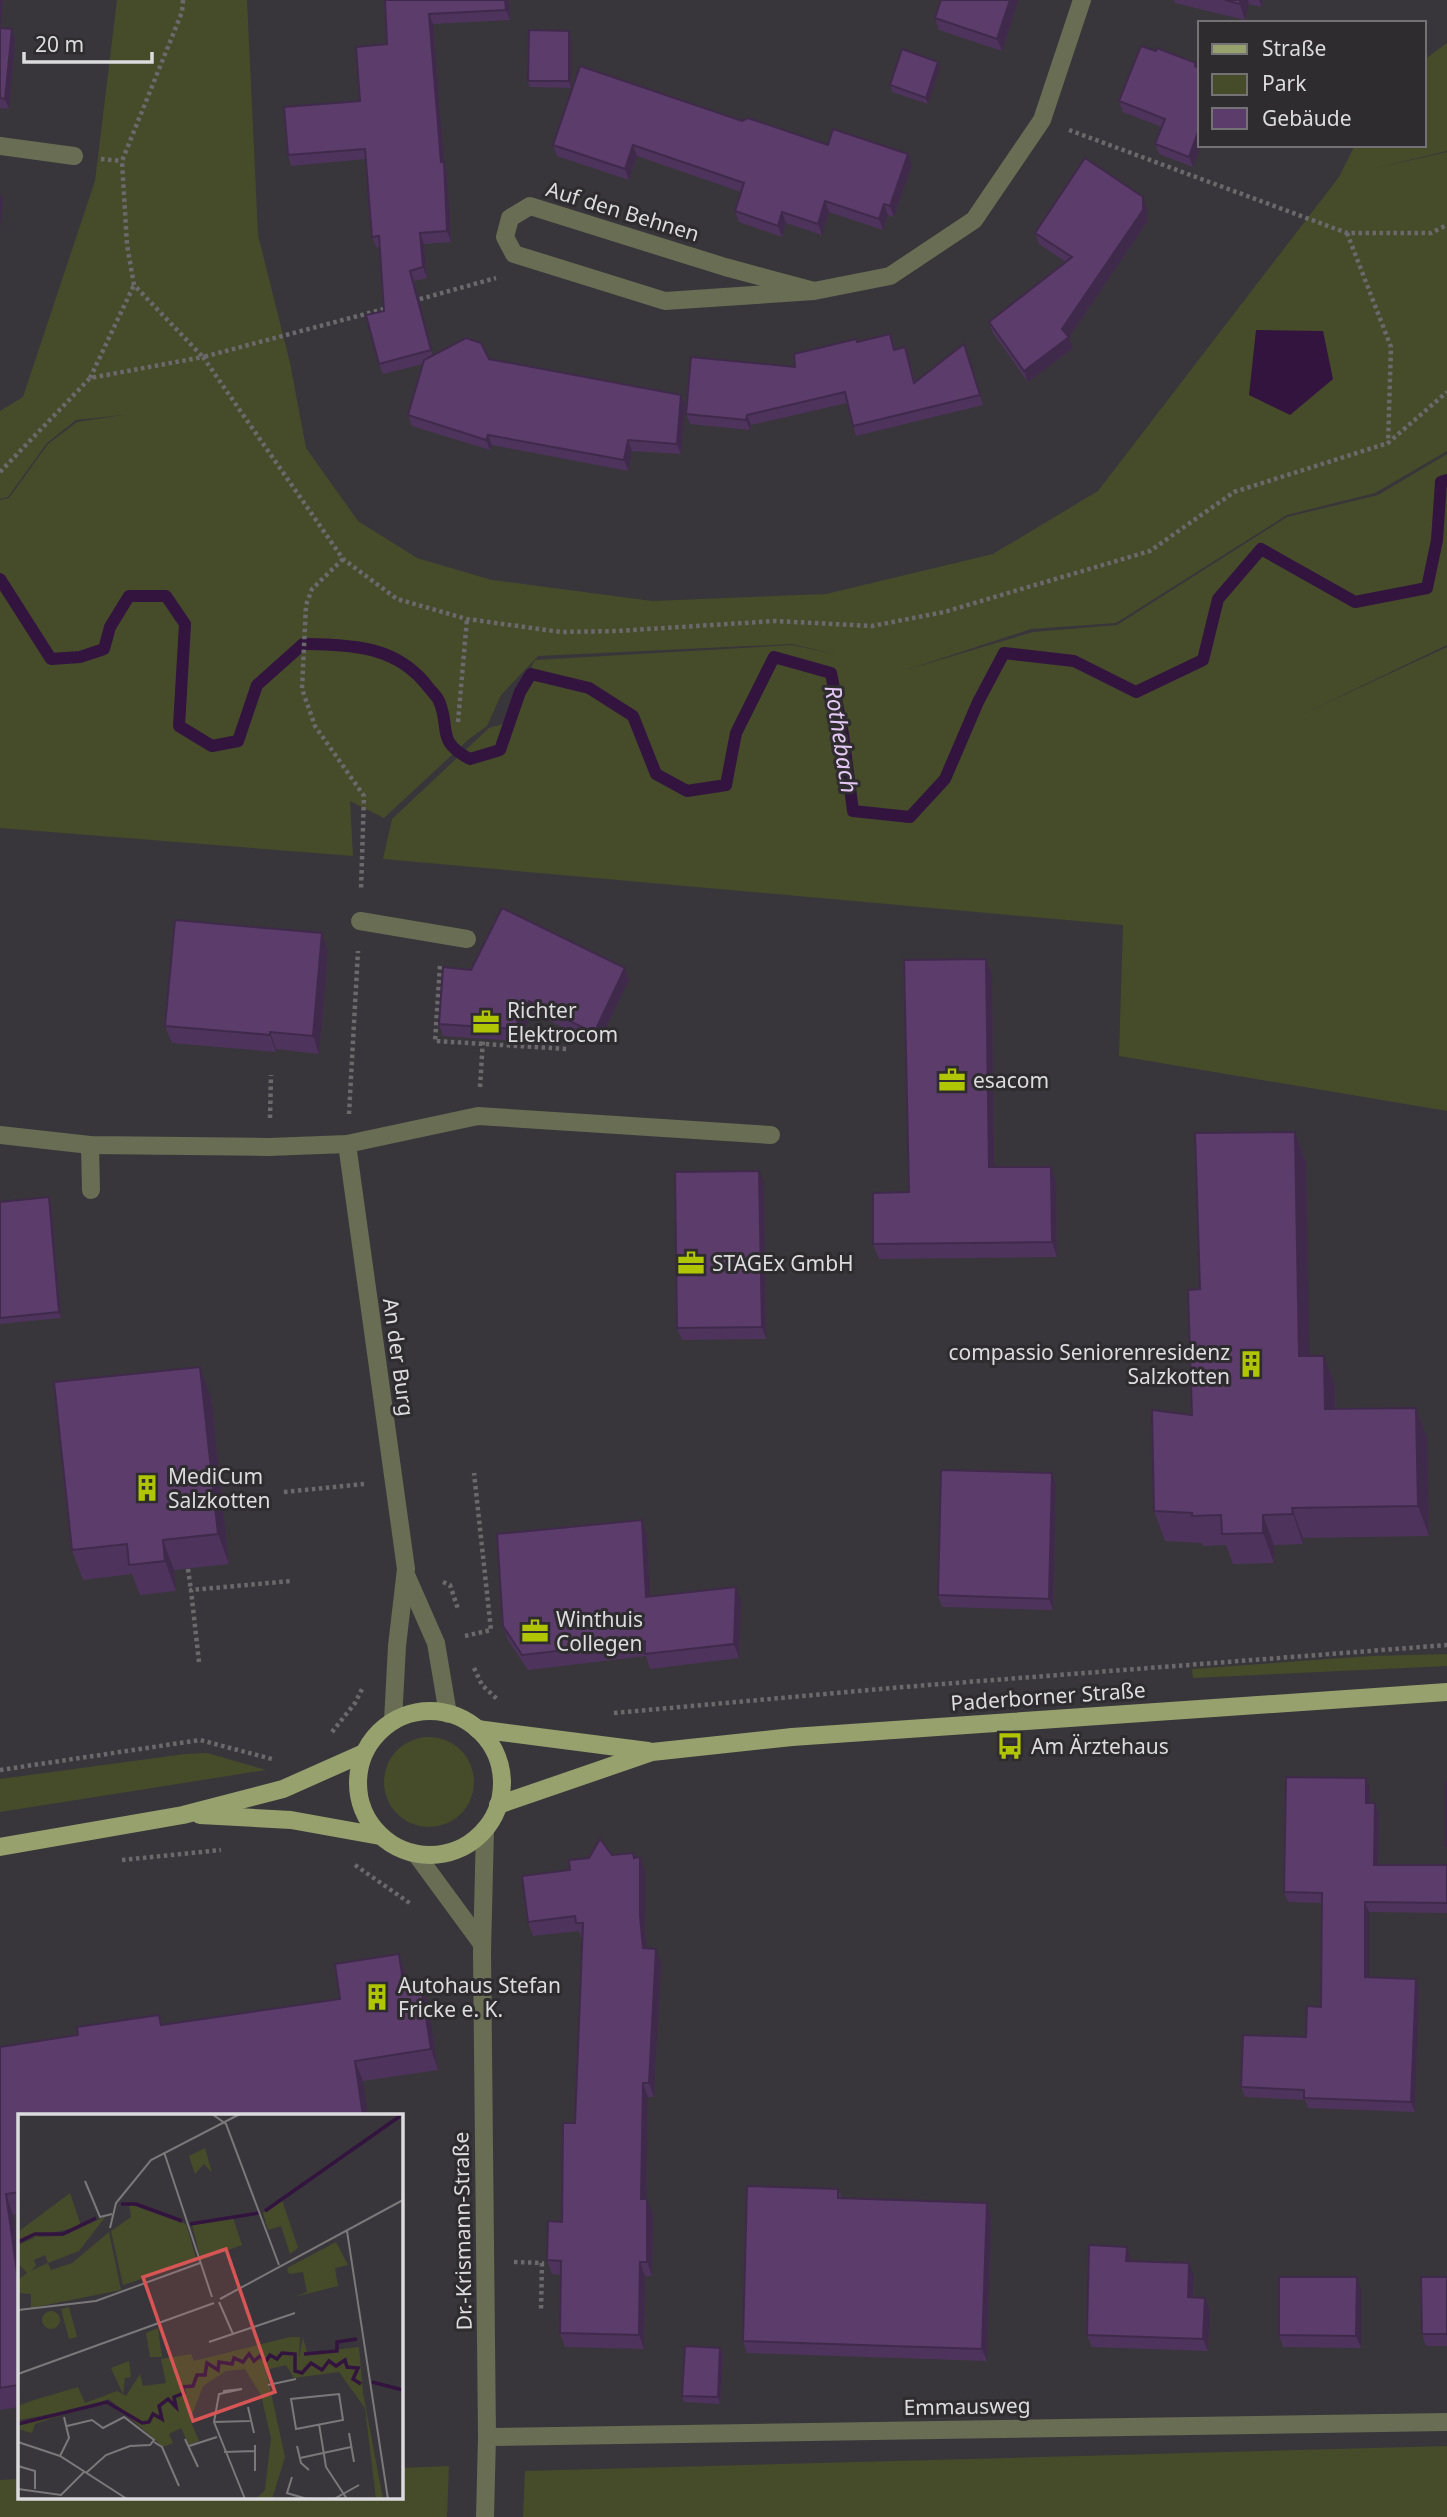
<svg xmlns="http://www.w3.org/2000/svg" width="1447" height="2517" viewBox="0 0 1447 2517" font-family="'Noto Sans',sans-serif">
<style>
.green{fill:#464c2a}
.water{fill:#32143f}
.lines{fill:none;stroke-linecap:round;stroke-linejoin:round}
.stream{stroke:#32143f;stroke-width:12}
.path{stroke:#6b696c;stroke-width:4.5;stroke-dasharray:3.5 3.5;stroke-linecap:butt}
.lane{stroke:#686d54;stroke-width:18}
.street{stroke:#686d54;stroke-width:18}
.primary{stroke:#97a16e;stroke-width:18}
.wall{fill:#4e345c}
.shaded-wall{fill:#402a4b}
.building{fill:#5b3c6b;stroke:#402a4b;stroke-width:2}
.labels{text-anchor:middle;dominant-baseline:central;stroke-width:6;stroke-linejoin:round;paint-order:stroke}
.street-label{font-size:21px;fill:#dcdbdd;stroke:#2e2c2f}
.poi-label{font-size:21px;fill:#dcdbdd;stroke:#2e2c2f;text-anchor:start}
.water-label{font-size:23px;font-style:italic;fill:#e6c8f5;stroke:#2e2c2f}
.inset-river{fill:none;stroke:#32143f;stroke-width:3.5}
.inset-road{fill:none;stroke:#7a787b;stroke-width:2}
.view{fill:#d85555;fill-opacity:0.15;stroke:#d85555;stroke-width:3.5}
.inset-edge{fill:none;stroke:#dcdbdd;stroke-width:3.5}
</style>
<rect width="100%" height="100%" fill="#38363a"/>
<g class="green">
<path d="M117 0H247L258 235 290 363 306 448 358 521 417 558 492 580 652 601 826 594 993 554 1098 491 1339 177 1355 145H1424V60L1447 43V151L1371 169 1447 152V451L1375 493 1287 515 1116 623 1031 629 909 669 1033 632 1117 625 1287 517 1378 495 1447 454V645L1305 713 1447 647V1111L1119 1056 1123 925 383 859 392 819 489 728 503 724 535 660 792 645 839 655 792 644 538 656 501 695 487 726 469 739 384 818 350 801 353 856 0 828V500L9 498 48 444 77 422 123 415 76 420 47 443 8 497 0 499V411L23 397 95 181Z"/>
<path d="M1447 1654V1666L1193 1678 1192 1669 1372 1656Z"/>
<circle cx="429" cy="1782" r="45"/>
<path d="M207 1753 266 1770 0 1812V1779L185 1754Z"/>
<path d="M1447 2446V2517H523L525 2471Z"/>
<path d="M449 2466 447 2517H0V2480L19 2479V2498H401V2468Z"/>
</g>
<path class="water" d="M1256 330 1323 331 1333 379 1290 415 1249 395Z"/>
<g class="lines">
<path class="stream" d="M0 579 51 659 80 657 104 649 110 627 129 596H166L185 624 179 726 212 746 238 741 257 685 303 644C352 645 397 645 429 688 432 692 437 696 439 701 451 728 435 741 470 759L500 750 520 692 531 674 589 688 633 716 656 774 687 791 726 785 736 733 774 657 831 673 843 734 853 811 910 817 945 779 978 702 1004 653 1074 661 1136 692 1203 660 1218 599 1261 549 1355 602 1427 588 1437 540 1441 482 1447 480"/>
<g class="path">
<path d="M183 0 182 12 122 161 127 245 134 285 203 357 388 308"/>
<path d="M1069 130 1347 233H1431L1447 225"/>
<path d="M101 159 122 161"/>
<path d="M1347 233 1391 347 1388 443"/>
<path d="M413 301 496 278"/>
<path d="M90 378 134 285"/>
<path d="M0 472 90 378 203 357 343 559 397 599 467 619 561 632 617 631 775 621 872 626 944 612 1150 551 1234 492 1388 443 1447 392"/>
<path d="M343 559 312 589 306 605 302 689 315 726 364 796 361 890"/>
<path d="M458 722 467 619"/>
<path d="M440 966 435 1041 568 1049"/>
<path d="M480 1087 483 1039"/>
<path d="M349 1114 358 951"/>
<path d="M270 1118 271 1075"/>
<path d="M284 1492 364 1484"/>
<path d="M188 1569 191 1590"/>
<path d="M443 1582 450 1585 458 1609"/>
<path d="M465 1636 491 1630 474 1473"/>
<path d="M199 1662 191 1590 291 1581"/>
<path d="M474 1668 482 1685 498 1700"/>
<path d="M614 1713 903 1687 1447 1645"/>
<path d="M332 1732 355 1703 363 1687"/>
<path d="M0 1770 200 1740 272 1759"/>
<path d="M122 1860 221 1850"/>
<path d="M355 1865 411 1904"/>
<path d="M514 2262 542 2263 541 2310"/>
</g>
<g class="lane">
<path d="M360 921 467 939"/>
<path d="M90 1145 91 1190"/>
</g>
<g class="street">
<path d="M0 146 74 156"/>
<path d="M814 291 725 267 530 206 510 218 505 237 514 254 665 301 814 291 890 276 974 220 1042 120 1082 0"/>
<path d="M0 1135 90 1145 269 1147 347 1144 478 1116 771 1135"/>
<path d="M347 1144 406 1569 397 1646 393 1721"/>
<path d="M407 1577 436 1643 448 1714"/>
<path d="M416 1854 482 1944"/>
<path d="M487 2437 1447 2422"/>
<path d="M485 2517 487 2437 482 1952 485 1829"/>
</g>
<g class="primary">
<circle cx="430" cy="1783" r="72"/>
<path d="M477 1729 648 1751"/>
<path d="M498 1805 652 1752 792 1737 1447 1692"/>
<path d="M200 1815 291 1820 380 1836"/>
<path d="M0 1847 183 1815 283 1789 364 1753"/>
</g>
</g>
<g class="wall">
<path d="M0 0H3L0 28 12 29 15 40 9 109 0 108Z"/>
<path d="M385 0H509L510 20 433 24 444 162 447 172 451 242 424 244 427 278 414 281 433 356 489 359 685 405 681 454 632 451 628 471 492 445 490 450 412 426 408 415 423 364 383 374 379 364 384 311 380 247H376L372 237 366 159 291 166 288 155 360 101 387 44Z"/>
<path d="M941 0H1018V2L1002 51 939 30 935 18Z"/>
<path d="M1174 0H1263L1262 7 1249 4 1245 20 1175 3Z"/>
<path d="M569 31 571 37V88L530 87 528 81Z"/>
<path d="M1156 51 1196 63 1197 67 1193 167 1159 154 1155 144 1162 127 1123 112 1119 101Z"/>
<path d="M938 62 940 68 928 104 892 92 890 85Z"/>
<path d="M742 121 828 145 912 165 894 217 888 215 883 230 829 212 822 235 786 223 782 237 739 222 735 211 741 192 637 156 629 180 557 156 553 145Z"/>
<path d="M1147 208V222L1069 337 1073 348 1028 382 993 333 989 322 1066 262 1039 244 1035 233Z"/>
<path d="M858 342 894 344 895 349 909 357 915 382 967 354 983 405 856 436 847 403 751 425 750 430 690 424 686 414 795 367Z"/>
<path d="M328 951 319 1054 276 1049V1052L172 1043 165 1026Z"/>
<path d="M986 959 992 975 994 1167H1051L1056 1182 1057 1257 879 1259 873 1244 909 1192Z"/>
<path d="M471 970 629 980 598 1044 533 1013 518 1041 443 1036 439 1024Z"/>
<path d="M1295 1132 1306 1162 1309 1356H1324L1335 1385 1336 1409 1416 1408 1427 1438 1429 1536 1303 1538V1544L1274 1545V1563L1233 1564 1226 1545 1203 1546 1202 1543 1165 1541 1154 1511 1192 1415 1200 1289Z"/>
<path d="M764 1183 766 1339 682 1340 677 1328Z"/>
<path d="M0 1202 51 1203 61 1318 0 1324Z"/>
<path d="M211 1397 229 1564 174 1570 176 1591 140 1595 132 1574 83 1580 72 1550Z"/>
<path d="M1052 1473 1056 1485 1053 1610 942 1607 938 1595Z"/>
<path d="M647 1535 650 1596 741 1601 739 1658 650 1669 646 1656 528 1670 508 1640 503 1626Z"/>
<path d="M1370 1789V1803H1375L1379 1813 1378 1865H1447V1913L1369 1912V1977L1419 1989 1415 2112 1308 2108 1305 2100 1245 2097 1241 2087 1306 2037 1321 2007V1903L1288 1902 1284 1892Z"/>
<path d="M633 1853 635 1858 645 1871V1930L647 1948 661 1963 654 2097H648L646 2199H647L653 2213 652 2276H645L644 2349 565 2347 560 2333 561 2275 552 2274 547 2260 562 2222 575 2123 583 1937 581 1938 579 1931 533 1936 528 1922 570 1870 612 1855Z"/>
<path d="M399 1954 406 1975 408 1988 421 1986 429 2007 438 2070 363 2081 19 2116V2214L13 2215 19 2256V2407L0 2410V2047L78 2035 159 2015 163 2025 340 1999Z"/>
<path d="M838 2189 842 2198 991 2215 987 2361 747 2353 743 2341Z"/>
<path d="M1131 2259V2261L1194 2275 1193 2298H1205L1210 2310 1208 2351 1092 2347 1087 2335Z"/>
<path d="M1447 2277V2346H1426L1422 2334Z"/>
<path d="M1361 2289V2348L1283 2347 1279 2335Z"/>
<path d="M720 2348 723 2354 720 2404 684 2402 682 2396Z"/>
</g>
<g class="shaded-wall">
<path d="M0 0H3L0 31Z"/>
<path d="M505 0H509L510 20 506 10Z"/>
<path d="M1010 0H1018V2L1002 51 997 39Z"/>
<path d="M1240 0H1248L1249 4 1245 20 1240 4Z"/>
<path d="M1259 0H1263L1262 7Z"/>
<path d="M429 14 433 24 444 162 447 172 451 242 447 231Z"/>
<path d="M12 29 15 40 9 109 5 99Z"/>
<path d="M569 31 571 37V88L569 81Z"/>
<path d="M938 62 940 68 928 104 926 98Z"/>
<path d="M1200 126 1201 145 1193 167 1189 157Z"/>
<path d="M633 145 637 156 629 180 625 169Z"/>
<path d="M908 154 912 165 894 217 890 206Z"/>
<path d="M0 192 3 201 0 228Z"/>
<path d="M1143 197 1147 208V222L1069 337 1073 348 1028 382 1024 371 1062 329Z"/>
<path d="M825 201 829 212 822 235 818 224Z"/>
<path d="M884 204 888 215 883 230 879 219Z"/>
<path d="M782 212 786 223 782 237 778 226Z"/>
<path d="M420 233 424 244 427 278 423 267Z"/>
<path d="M410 271 414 281 435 361 431 350Z"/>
<path d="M905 347 909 357 917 393 914 383Z"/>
<path d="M681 395 685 405 681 454 677 444Z"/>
<path d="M747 415 751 425 750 430 746 420Z"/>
<path d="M488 435 492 445 490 450 486 440Z"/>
<path d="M628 440 632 451 628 471 624 460Z"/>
<path d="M322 933 328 951 319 1054 313 1036Z"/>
<path d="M986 959 992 975 994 1182 989 1167Z"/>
<path d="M625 968 629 980 598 1044 594 1033Z"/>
<path d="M529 1001 533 1013 518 1041 514 1029Z"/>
<path d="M270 1032 276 1049V1052L270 1035Z"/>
<path d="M1295 1132 1306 1162 1310 1386 1299 1356Z"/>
<path d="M1051 1167 1056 1182 1057 1257 1052 1242Z"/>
<path d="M759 1171 764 1183 766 1339 762 1327Z"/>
<path d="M49 1197 51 1203 61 1318 59 1312Z"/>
<path d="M1324 1356 1335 1385 1336 1439 1325 1409Z"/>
<path d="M200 1367 211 1397 229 1564 218 1534Z"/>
<path d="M1416 1408 1427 1438 1429 1536 1418 1506Z"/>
<path d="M1052 1473 1056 1485 1053 1610 1049 1599Z"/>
<path d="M1292 1508 1303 1538V1544L1293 1514Z"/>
<path d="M1263 1515 1274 1545V1563L1263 1533Z"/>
<path d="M642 1520 647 1535 651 1612 646 1597Z"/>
<path d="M163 1540 174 1570 176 1591 165 1561Z"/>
<path d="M736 1587 741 1601 739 1658 734 1644Z"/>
<path d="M1366 1778 1370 1789V1813L1366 1803Z"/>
<path d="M1375 1803 1379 1813 1378 1875 1374 1865Z"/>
<path d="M640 1857 645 1871V1930L649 1962 643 1948 640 1916Z"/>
<path d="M1365 1902 1369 1912V1987L1365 1977Z"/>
<path d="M656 1949 661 1963 654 2097 649 2083Z"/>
<path d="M399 1954 406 1975 411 2009 404 1988Z"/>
<path d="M1416 1979 1419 1989 1415 2112 1411 2102Z"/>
<path d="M421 1986 429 2007 438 2070 431 2049Z"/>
<path d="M355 2061 363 2081 368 2116H363Z"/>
<path d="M643 2083 648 2097 646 2213 641 2199Z"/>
<path d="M6 2194 13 2215 19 2256V2286Z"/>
<path d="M647 2199 653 2213 652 2276 647 2262Z"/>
<path d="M987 2203 991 2215 987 2361 982 2349Z"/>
<path d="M1127 2247 1131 2259V2273L1126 2261Z"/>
<path d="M640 2262 645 2276 644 2349 639 2335Z"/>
<path d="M1189 2263 1194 2275 1192 2309 1188 2297Z"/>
<path d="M1357 2277 1361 2289V2348L1356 2336Z"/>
<path d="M1205 2298 1210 2310 1208 2351 1203 2339Z"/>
<path d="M720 2348 723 2354 720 2404 718 2397Z"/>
</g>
<g class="building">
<path d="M385 0H505L506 10 429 14 441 162H444L447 231 420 233 423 267 410 271 431 350 379 364 366 315 384 311 379 236 372 237 365 149 288 155 284 107 360 101 356 47 387 44Z"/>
<path d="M941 0H1010L997 39 935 18Z"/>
<path d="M1225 0H1240V4Z"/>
<path d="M0 28 12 29 5 99 0 98Z"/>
<path d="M529 30 569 31V81H528Z"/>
<path d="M1141 46 1156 51 1157 48 1196 63 1195 66 1200 69V126L1189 157 1155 144 1165 119 1119 101Z"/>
<path d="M902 49 938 62 926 98 890 85Z"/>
<path d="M580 66 742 121 748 118 828 145 833 129 908 154 890 206 884 204 879 219 825 201 818 224 782 212 778 226 735 211 744 183 633 145 625 169 553 145Z"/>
<path d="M1085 158 1143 197V210L1062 329 1069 337 1024 371 989 322 1072 257 1035 233Z"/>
<path d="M890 334 894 350 905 347 914 383 964 344 980 395 853 426 845 392 747 415 746 420 686 414 691 357 795 367 794 354 856 339 857 342Z"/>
<path d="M466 338 481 343 489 359 681 395 677 444 628 440 624 460 488 435 486 440 408 415 424 360Z"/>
<path d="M502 908 625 968 594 1033 529 1001 514 1029 439 1024 443 967 471 970Z"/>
<path d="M175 920 322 933 313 1036 270 1032V1035L165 1026Z"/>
<path d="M986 959 989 1167H1051L1052 1242 873 1244V1193L909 1192 904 960Z"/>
<path d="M1295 1132 1299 1356H1324L1325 1409 1416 1408 1418 1506 1292 1508 1293 1514 1263 1515V1533L1222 1534 1221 1515 1192 1516V1513L1154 1511 1152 1410 1192 1415 1188 1290 1200 1289 1195 1133Z"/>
<path d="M759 1171 762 1327 677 1328 675 1172Z"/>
<path d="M49 1197 59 1312 0 1318V1202Z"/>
<path d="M200 1367 218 1534 163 1540 165 1561 129 1565 127 1544 72 1550 54 1382Z"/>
<path d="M941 1470 1052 1473 1049 1599 938 1595Z"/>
<path d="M642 1520 646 1597 736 1587 734 1644 645 1654V1641L522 1655 503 1626 497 1534Z"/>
<path d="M1286 1777 1366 1778V1803H1375L1374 1865H1447V1903L1365 1902V1977L1416 1979 1411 2102 1304 2098V2090L1241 2087 1243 2035 1306 2037 1307 2006 1321 2007 1322 1893 1284 1892Z"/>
<rect x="1446" y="1783" width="1" height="63"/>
<path d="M600 1839 612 1855 633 1853 634 1858 640 1857V1916L643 1948 656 1949 649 2083H643L641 2199H647V2262H640L639 2335 560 2333 561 2261 547 2260 548 2221 562 2222 563 2123H575L583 1923H576L575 1916 528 1922 522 1876 570 1870 569 1860 589 1858Z"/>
<path d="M399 1954 404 1988 421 1986 431 2049 355 2061 363 2116H19V2192L6 2194 19 2286V2385L0 2388V2047L78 2035 77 2027 159 2015 161 2025 340 1999 335 1964Z"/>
<path d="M747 2186 838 2189V2198L987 2203 982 2349 743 2341Z"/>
<path d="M1089 2245 1127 2247 1126 2261 1189 2263 1188 2297 1205 2298 1203 2339 1087 2335Z"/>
<path d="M1279 2277H1357L1356 2336 1279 2335Z"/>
<path d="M1421 2277H1447V2334H1422Z"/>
<path d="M685 2346 720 2348 718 2397 682 2396Z"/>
</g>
<defs>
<symbol id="office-bare" viewBox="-9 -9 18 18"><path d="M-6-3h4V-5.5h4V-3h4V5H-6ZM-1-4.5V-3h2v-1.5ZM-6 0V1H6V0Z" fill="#b0c503" stroke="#2e2c2f" stroke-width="2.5" paint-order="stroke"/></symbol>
<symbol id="building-bare" viewBox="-9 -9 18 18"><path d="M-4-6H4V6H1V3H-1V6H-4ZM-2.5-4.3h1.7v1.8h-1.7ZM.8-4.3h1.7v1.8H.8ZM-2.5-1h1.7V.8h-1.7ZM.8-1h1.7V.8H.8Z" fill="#b0c503" stroke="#2e2c2f" stroke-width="2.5" paint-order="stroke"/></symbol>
<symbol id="bus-bare" viewBox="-9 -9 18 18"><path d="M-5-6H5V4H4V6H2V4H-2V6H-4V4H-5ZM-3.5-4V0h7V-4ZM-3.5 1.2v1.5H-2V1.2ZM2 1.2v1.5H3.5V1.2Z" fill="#b0c503" stroke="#2e2c2f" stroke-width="2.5" paint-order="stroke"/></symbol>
</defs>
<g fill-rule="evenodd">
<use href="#office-bare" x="467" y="1003" width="38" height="38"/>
<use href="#office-bare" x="933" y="1061" width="38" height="38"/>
<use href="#office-bare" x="672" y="1244" width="38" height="38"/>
<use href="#building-bare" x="1232" y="1345" width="38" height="38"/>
<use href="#building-bare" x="128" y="1469" width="38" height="38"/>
<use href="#office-bare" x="516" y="1612" width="38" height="38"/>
<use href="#bus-bare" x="991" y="1727" width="38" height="38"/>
<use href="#building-bare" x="358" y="1978" width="38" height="38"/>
</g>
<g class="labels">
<g class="street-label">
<text transform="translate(623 211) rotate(17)">Auf den Behnen</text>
<text transform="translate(399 1357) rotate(82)">An der Burg</text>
<text transform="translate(1048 1696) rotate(-4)">Paderborner Straße</text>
<text transform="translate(462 2231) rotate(-91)">Dr.-Krismann-Straße</text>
<text transform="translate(967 2406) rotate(-1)">Emmausweg</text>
</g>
<g class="poi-label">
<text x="507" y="1010">Richter<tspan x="507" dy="24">Elektrocom</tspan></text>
<text x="973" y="1080">esacom</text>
<text x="712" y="1263">STAGEx GmbH</text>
<text x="1230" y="1352" text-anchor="end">compassio Seniorenresidenz<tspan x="1230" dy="24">Salzkotten</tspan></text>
<text x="168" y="1476">MediCum<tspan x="168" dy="24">Salzkotten</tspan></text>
<text x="556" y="1619">Winthuis<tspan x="556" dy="24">Collegen</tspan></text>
<text x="1031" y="1746">Am Ärztehaus</text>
<text x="398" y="1985">Autohaus Stefan<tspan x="398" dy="24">Fricke e. K.</tspan></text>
</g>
<g class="water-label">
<text transform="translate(842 739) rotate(81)">Rothebach</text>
</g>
</g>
<g transform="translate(18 2114)">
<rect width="385" height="385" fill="#38363a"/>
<path d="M187 34 194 59 186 50 177 60 171 42ZM52 79 63 112 0 127V118ZM264 86 280 134 272 140 263 112 250 116 245 99ZM111 90 168 110 179 147 105 171 93 117 113 103ZM88 102 61 137 30 149 27 141 16 146 18 152 12 157 30 149 33 156 54 149 91 118 103 176 13 194V180L0 179V166L9 159 0 149V131L18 123 45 122ZM215 104 224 131 183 146 174 111ZM318 128 330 151 317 154 320 172 276 183 289 178 285 158 271 160 269 154ZM51 193 59 223 51 225 43 195ZM24 206a9 9 0 1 1 18 0a9 9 0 1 1-18 0ZM140 214 144 243H132L128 219ZM272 223H282L281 244 285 223 289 239 341 233 345 279 365 385H358L347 294 321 258 276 264 268 251 248 256 267 343 254 385H238L247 376 253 324 243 281 227 255 208 257 185 272 172 306 181 327 171 331 163 314 151 320 155 329 145 333 91 285 17 310 14 319 0 315V308L44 298 0 306V292L16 286 60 273 67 289 99 277 108 282 122 260 125 272 148 269 143 245 173 240 176 247ZM111 247 113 263 107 264 105 280 93 254Z" fill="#464c2a"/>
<path class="inset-river" d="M103 90H118L164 107M247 97 385 0M172 110 241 99M0 128 17 120H45L78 104M286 240 319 237V228L339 225M354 268 385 276M0 310 89 288 124 309 131 308 135 300 144 305 141 292 150 285 158 293 156 283 166 279 164 273 175 272 179 261H187L189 249 200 256 201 248 214 250 216 244 225 248 231 240 236 247 242 242 248 247 252 241 259 245 264 239 277 240V257L284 259 293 249 304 256 311 247 318 252 327 246 329 253 340 254 335 265 343 270"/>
<path class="inset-road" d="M194 0 208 10 261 151M146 38 194 183M67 67 82 103 94 100M92 114 98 89 133 46 222 0M329 117 370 385M202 185 385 86M201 188 215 220M0 196 78 187 182 149M191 228 277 199M0 260 196 189M250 271 278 265M205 277 224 275 201 280 196 308 227 385M321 280 325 306 278 315 273 285ZM230 293 236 319M196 308 232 307M301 310 308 353 329 385M49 312 74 306 85 314 106 303 136 326 132 331 112 332 88 341 68 359M331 319 336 348M167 325 180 353M0 328 42 342 109 385M136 328 144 333 161 372M237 331V357M171 332 199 323M279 332 283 349 291 356M206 338 237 337M42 342 51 324 46 303M282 344 333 333M0 352 17 357V375M274 363 269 379 289 385M0 375 43 381 66 358M316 385 341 371"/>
<path class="view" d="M208 135 257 278 175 307 125 163Z"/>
<rect width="385" height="385" class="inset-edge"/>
</g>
<rect x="1198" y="21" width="228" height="126" fill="#2e2c2f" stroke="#747275" stroke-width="2"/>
<rect x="1212" y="44" width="35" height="10" fill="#97a16e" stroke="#747275" stroke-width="2"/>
<text x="1262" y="56" font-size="21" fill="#dcdbdd">Straße</text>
<rect x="1212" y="74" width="35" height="21" fill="#464c2a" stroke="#747275" stroke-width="2"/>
<text x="1262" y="91" font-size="21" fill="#dcdbdd">Park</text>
<rect x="1212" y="108" width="35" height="21" fill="#5b3c6b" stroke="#747275" stroke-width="2"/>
<text x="1262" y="126" font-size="21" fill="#dcdbdd">Gebäude</text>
<path d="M24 52v10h128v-10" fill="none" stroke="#dcdbdd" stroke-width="3.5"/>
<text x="35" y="52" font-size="21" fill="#dcdbdd" stroke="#2e2c2f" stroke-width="5" paint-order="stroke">20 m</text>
</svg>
